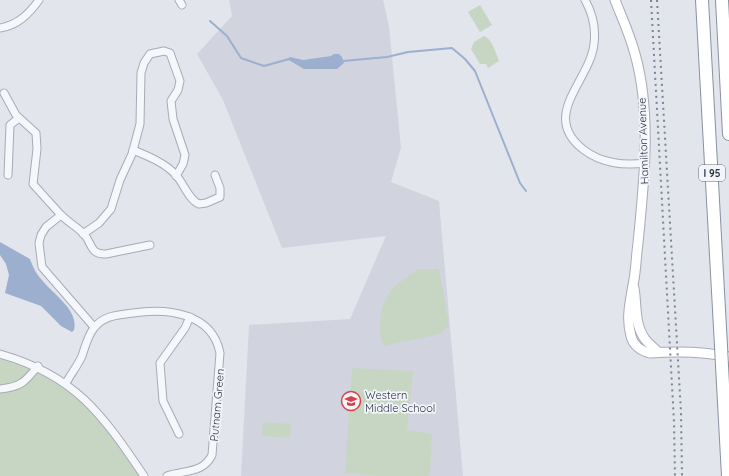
<svg xmlns="http://www.w3.org/2000/svg" width="729" height="476" viewBox="0 0 729 476" font-family="Quicksand,sans-serif">
<style>
.built{fill:#d1d4de}
.green{fill:#c6d6c3}
.water{fill:#9cafce}
.lines{fill:none;stroke-linecap:round;stroke-linejoin:round}
.stream{stroke:#9cafce;stroke-width:2}
.minor-casing{stroke:#a7abb7;stroke-width:9}
.secondary-casing{stroke:#a7abb7;stroke-width:11}
.motorway-casing{stroke:#8991a3;stroke-width:14}
.minor{stroke:#f6f7fa;stroke-width:7}
.secondary{stroke:#fff;stroke-width:9}
.motorway{stroke:#fff;stroke-width:12}
.rail{stroke:#7b8396;stroke-width:2;stroke-dasharray:2 4;stroke-linecap:butt}
.motorway-bridge-casing{stroke:#8991a3;stroke-width:14;stroke-linecap:butt}
.motorway-bridge{stroke:#fff;stroke-width:12}
.labels{text-anchor:middle;dominant-baseline:central;stroke-width:3.5;stroke-linejoin:round;paint-order:stroke}
.shield{fill:#f3f5f9;stroke:#666c7b;stroke-width:1}
.shield-label{font-size:10px;font-weight:bold;fill:#293145}
.street-label{font-size:11px;fill:#293145;stroke:#f3f5f9}
.poi-label{font-size:11px;fill:#293145;stroke:#f3f5f9;text-anchor:start}
</style>
<rect width="100%" height="100%" fill="#e3e5ec"/>
<path class="built" d="M229 0H383L389 26 401 148 391 182 439 201 463 476H241L249 325 350 319 386 236 282 248 223 100 197 54 232 16Z"/>
<g class="green">
<path d="M480 5 492 25 480 32 468 12Z"/>
<path d="M484 36C492 39 496 53 499 61L488 68 486 64H480L471 49 474 42Z"/>
<path d="M418 269H439L449 325 440 334 384 346C376 327 380 304 393 288 400 281 411 275 418 269Z"/>
<path d="M0 358C23 364 51 374 69 390 98 413 117 446 139 476H0Z"/>
<path d="M352 368 413 371 407 430 432 434 430 474 428 476H379L345 473Z"/>
<path d="M263 422 291 424 290 438 262 436Z"/>
</g>
<g class="water">
<path d="M334 54H339L342 57 344 63 337 69H304L287 59 290 57 303 60 331 56Z"/>
<path d="M0 242 30 259C33 267 36 274 42 280 53 294 79 310 74 330L72 332 61 326 41 306 5 293 9 275 6 264 0 255Z"/>
</g>
<g class="lines">
<g class="stream">
<path d="M210 21 227 36 241 58 264 66 289 59"/>
<path d="M343 61 387 57 408 52 452 48 465 59 475 71 520 183 526 191"/>
</g>
<defs>
<g id="minor">
<path d="M179 0 182 5"/>
<path d="M585 0C593 14 596 28 594 44 590 81 539 116 584 150 601 163 624 166 645 163"/>
<path d="M0 28C18 25 29 14 39 0"/>
<path d="M4 93 16 115 36 133 37 149 33 184 61 215 46 227 41 235 39 243 42 267 94 327"/>
<path d="M133 150C148 156 165 163 176 175 184 184 189 200 199 204L206 203 220 197V188L215 175"/>
<path d="M8 175 10 125 19 118"/>
<path d="M61 215C68 222 77 227 84 234 92 243 90 255 106 254L150 245"/>
<path d="M83 234 99 223 111 209 120 180 132 154 140 124 141 73 144 63 150 54 164 51 170 53 180 81 178 90 171 101 173 119 185 155 183 164 176 176"/>
<path d="M0 354C75 375 102 414 144 476"/>
<path d="M66 383C71 374 78 365 82 356 85 347 88 335 94 328 104 315 118 315 133 313 166 308 212 312 220 353L212 455C203 474 183 470 167 476"/>
<path d="M0 389C21 387 25 382 38 366"/>
<path d="M179 434 163 401 160 363 185 328 190 317"/>
</g>
<g id="secondary">
<path d="M615 0C622 18 630 35 635 54 652 114 644 182 638 243 636 257 636 272 633 285 630 303 626 318 631 336 633 345 641 351 650 353 677 351 703 351 729 357"/>
<path d="M634 288C637 305 634 324 645 339 649 344 654 348 658 352"/>
</g>
<g id="motorway">
<path d="M702 0 721 346"/>
<path d="M722 0 729 134"/>
<path d="M722 366 728 476"/>
</g>
</defs>
<use href="#minor" class="minor-casing"/>
<use href="#secondary" class="secondary-casing"/>
<use href="#motorway" class="motorway-casing"/>
<use href="#minor" class="minor"/>
<use href="#secondary" class="secondary"/>
<use href="#motorway" class="motorway"/>
<g class="rail">
<path d="M651 0 674 422 675 476"/>
<path d="M657 0 681 412 682 476"/>
</g>
<defs>
<path id="motorway-bridge" d="M721 346 722 366"/>
</defs>
<use href="#motorway-bridge" class="motorway-bridge-casing"/>
<use href="#motorway-bridge" class="motorway-bridge"/>
</g>
<defs>
<symbol id="school-ring" viewBox="-11 -11 22 22"><circle r="9.5" fill="#f3f5f9" stroke="#d7414a" stroke-width="1.5"/><path d="M0-5L7-2L0 1L-7-2ZM-4 1L0 2.5L4 1V4Q0 6-4 4Z" fill="#d7414a"/></symbol>
</defs>
<g fill-rule="evenodd">
<use href="#school-ring" x="340" y="390" width="22" height="22"/>
</g>
<g class="labels">
<rect class="shield" x="699" y="165" width="26" height="16" rx="3"/>
<g class="shield-label">
<text x="712" y="173">I 95</text>
</g>
<g class="street-label">
<text transform="translate(643 141) rotate(-92)">Hamilton Avenue</text>
<text transform="translate(217 405) rotate(-85)">Putnam Green</text>
</g>
<g class="poi-label">
<text x="365" y="395">Western<tspan x="365" dy="13">Middle School</tspan></text>
</g>
</g>
</svg>
